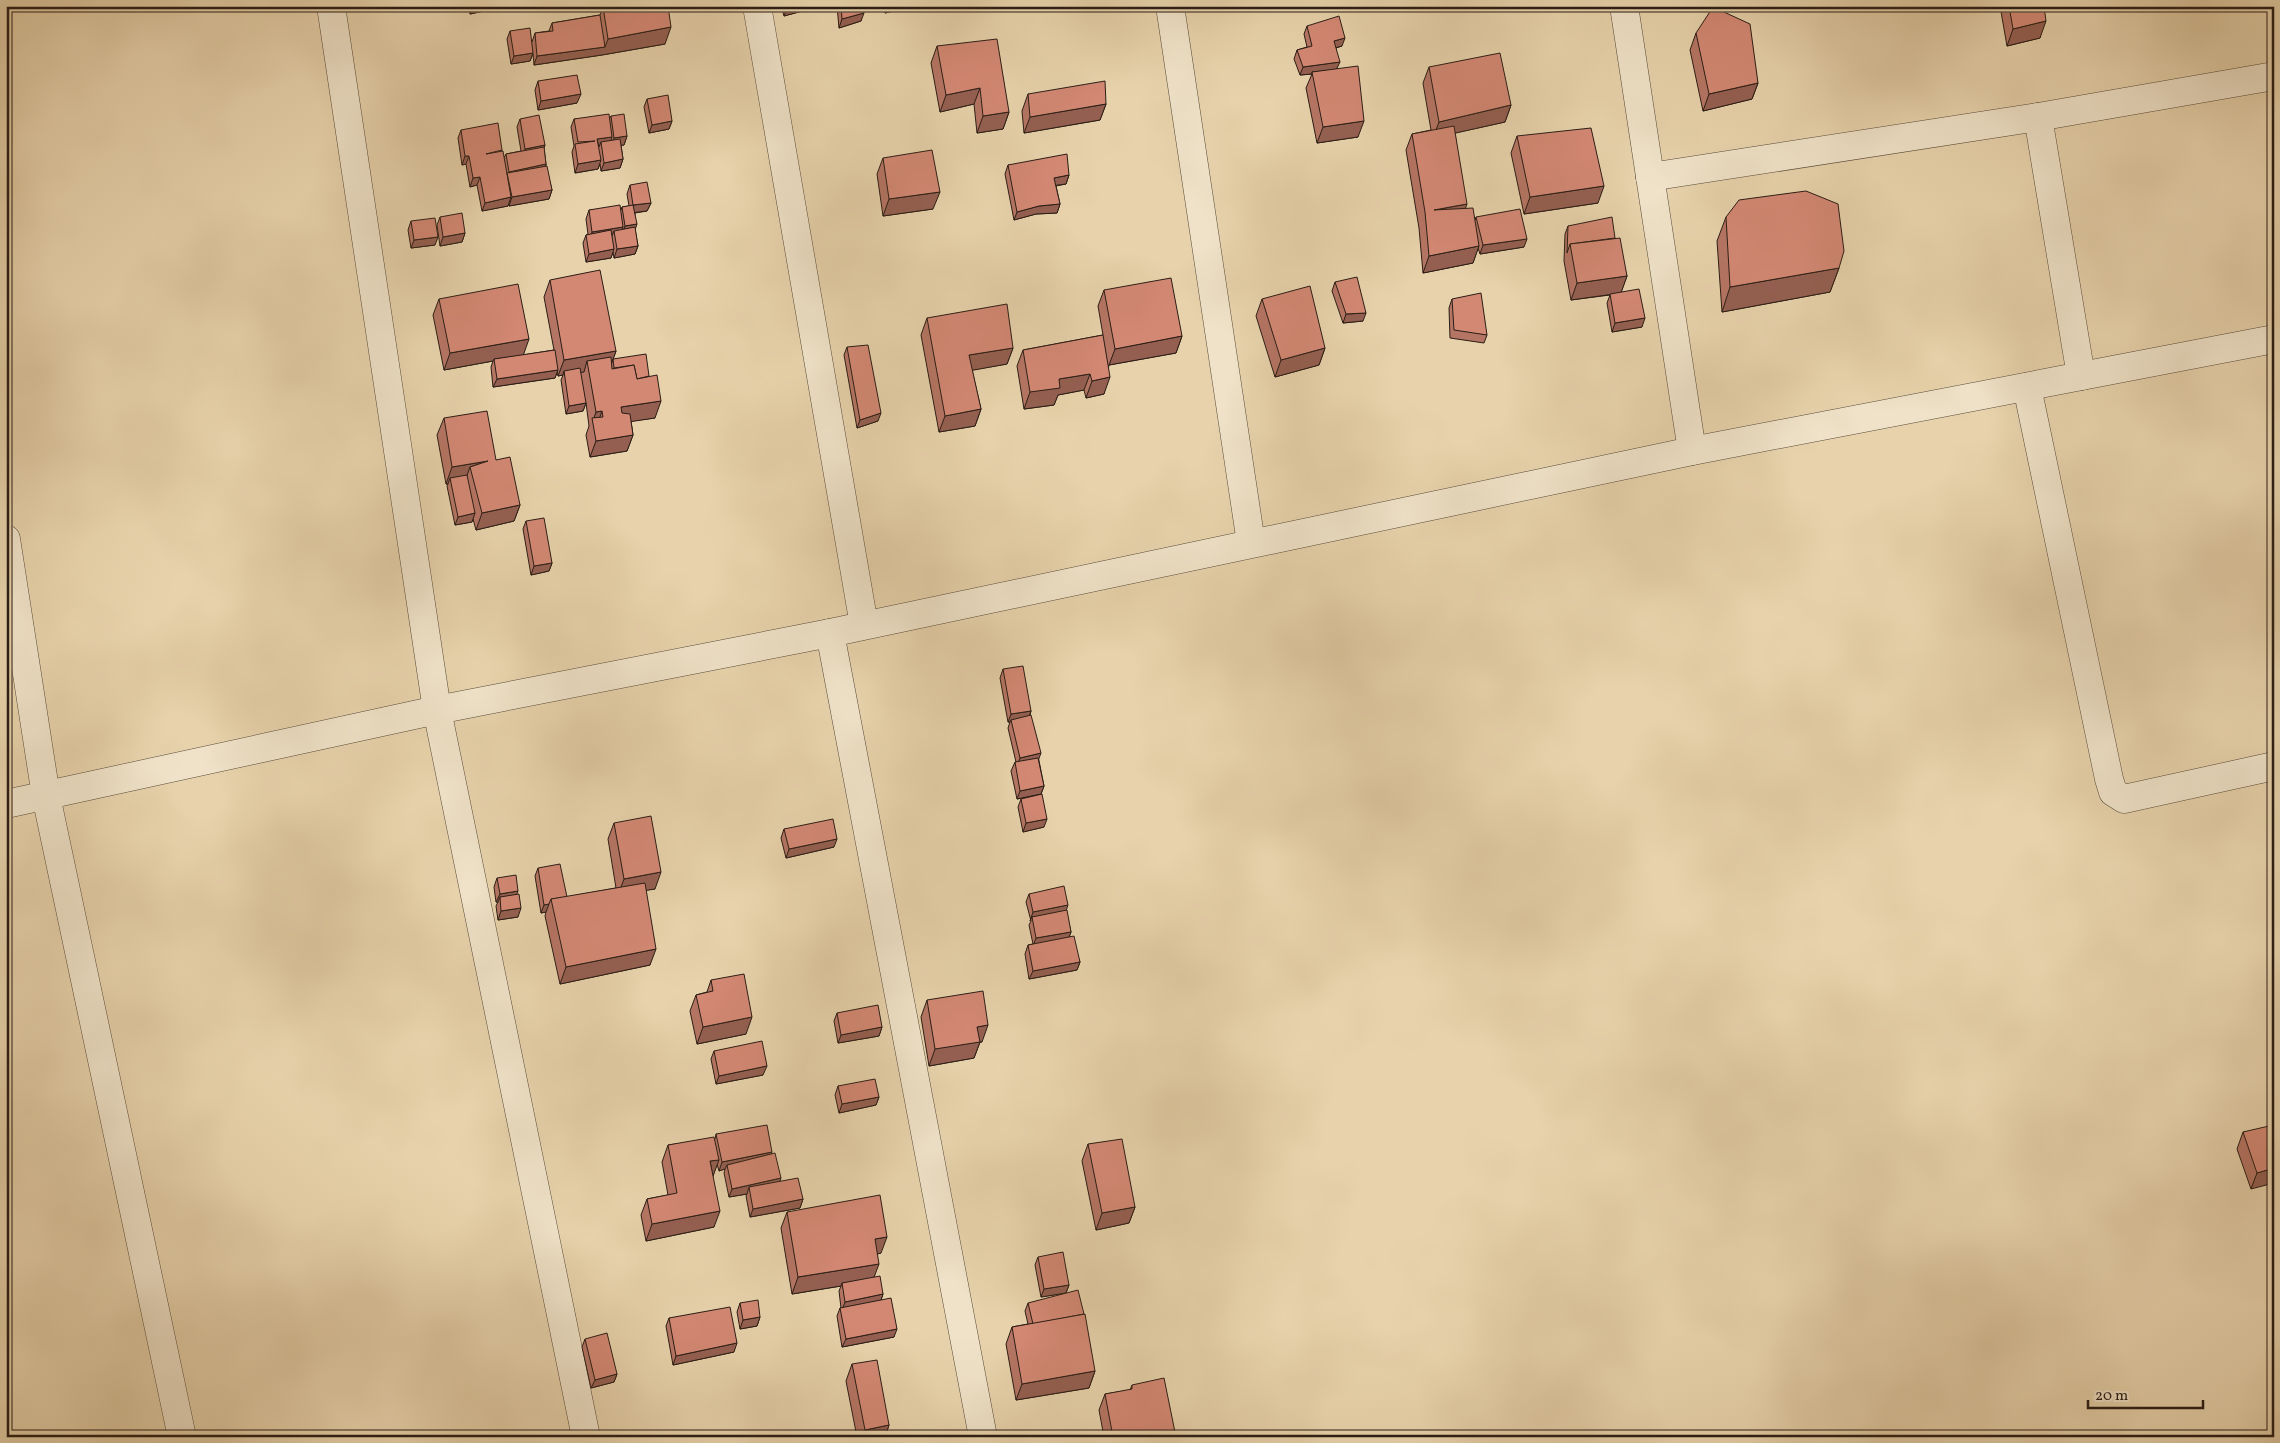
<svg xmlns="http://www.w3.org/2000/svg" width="2280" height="1443" viewBox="0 0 2280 1443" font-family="Vollkorn,serif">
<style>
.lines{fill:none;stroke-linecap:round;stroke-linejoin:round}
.street-casing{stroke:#594a3a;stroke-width:29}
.street{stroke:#efe2c8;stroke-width:28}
.wall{fill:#b57564;stroke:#2a1d15}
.shaded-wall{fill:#945f51;stroke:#2a1d15}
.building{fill:#d38874;stroke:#2a1d15}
</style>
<rect width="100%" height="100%" fill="#e7d2ab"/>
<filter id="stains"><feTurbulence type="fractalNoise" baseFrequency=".004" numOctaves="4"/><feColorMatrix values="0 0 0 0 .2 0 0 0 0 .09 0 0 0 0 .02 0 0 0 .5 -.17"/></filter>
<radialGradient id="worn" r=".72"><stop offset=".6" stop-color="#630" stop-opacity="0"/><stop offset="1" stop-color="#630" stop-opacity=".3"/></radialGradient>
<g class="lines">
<defs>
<g id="street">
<path d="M331 6 437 710 586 1437"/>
<path d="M757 6 864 625"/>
<path d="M1170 6 1251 543"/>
<path d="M1624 6 1692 451"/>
<path d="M2038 117 2081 376"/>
<path d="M1650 177 2038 117 2274 76"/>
<path d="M2027 387 2109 779 2113 792 2124 799 2274 766"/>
<path d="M6 539 46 796 182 1437"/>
<path d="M830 633 983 1437"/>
<path d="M6 804 437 710 830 633 1692 451 2274 339"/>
</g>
</defs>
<use href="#street" class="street-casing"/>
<use href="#street" class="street"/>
</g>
<g class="wall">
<path d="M469 6H503L502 7 470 14Z"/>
<path d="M781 6H807L806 10 784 16Z"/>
<path d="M837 6H863L861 21 839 28Z"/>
<path d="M883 6H915L885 13Z"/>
<path d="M2000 6H2044L2040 38 2007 46Z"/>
<path d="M603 7 665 44 602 55 534 65 533 54 530 61 511 64 507 39 510 31 532 42 535 33 549 31 552 23 600 15Z"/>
<path d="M1307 26 1342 46 1336 48 1337 69 1358 137 1317 143 1306 88 1312 74 1300 75 1294 59 1297 50 1307 47 1304 34Z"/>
<path d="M1696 33 1758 83 1752 99 1703 111 1690 50Z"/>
<path d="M937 46 1009 112 1003 129 977 133 974 104 940 112 931 63Z"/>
<path d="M1429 67 1511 105 1505 122 1455 133 1465 208 1475 220 1476 217 1524 247 1480 254 1478 248 1473 263 1423 273 1419 228 1406 150 1412 134 1431 130 1423 83Z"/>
<path d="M538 81 577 103 538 110 535 90Z"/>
<path d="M1028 94 1106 104 1100 120 1024 133 1022 111Z"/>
<path d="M647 99 672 121 669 129 649 133 644 107Z"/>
<path d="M611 116 627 136 624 145H621L623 159 620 168 601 171 600 164 598 169 575 173 572 152 574 146 571 127 574 119H609Z"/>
<path d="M520 119 545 145 544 148 546 164V166L552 190 549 199 509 206V204L508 206 482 211 477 185 470 187 466 164 462 165 458 138 461 130 502 150V151L504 158 506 154 521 151 517 127Z"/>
<path d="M1517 136 1598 203 1524 214 1511 153Z"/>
<path d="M883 158 933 209 883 216 877 174Z"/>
<path d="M1008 165 1069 175 1066 184 1056 186 1060 204 1057 213 1036 214 1014 220 1005 174Z"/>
<path d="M630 185 651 203 647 211 635 213V229L638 246 635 254 614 258 613 252 611 258 586 262 583 243 586 235 588 234 586 219 589 210H621L622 207 629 206 627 194Z"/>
<path d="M440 217 465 233 462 242 440 246 437 225Z"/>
<path d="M1726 217 1839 268 1830 292 1722 312 1717 241Z"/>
<path d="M411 221 435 245 411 248 408 230Z"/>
<path d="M1568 226 1615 238 1627 276 1621 292 1642 327 1612 332 1607 303 1610 295 1571 300 1564 261 1565 234Z"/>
<path d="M550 280 616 351 613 359 655 418 631 421 633 435 627 451 590 457 586 435 589 426 586 403 583 411 566 414 561 380 563 375 558 376 557 372 555 378 493 387 491 367 493 361 444 370 433 315 439 299 523 355 554 350 544 297Z"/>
<path d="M1335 282 1363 321 1343 323 1332 291Z"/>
<path d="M1104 290 1182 336 1176 353 1109 365 1104 394 1086 398 1084 390 1058 395 1054 405 1024 409 1017 366 1023 350 1103 335 1098 306Z"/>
<path d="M1262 299 1325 348 1319 365 1275 377 1256 316Z"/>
<path d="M1452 299 1487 335 1484 343 1450 338 1449 308Z"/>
<path d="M927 318 1013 348 1007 364 972 370 981 409 975 426 939 432 921 335Z"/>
<path d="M847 347 878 421 857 428 844 355Z"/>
<path d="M444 418 496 460 520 505 514 521 476 530 473 519 472 522 455 525 447 486 448 484H446L437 435Z"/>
<path d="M526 521 552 563 549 571 531 575 523 529Z"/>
<path d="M1003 669 1031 711 1030 715 1044 786 1041 794 1017 799 1011 771 1015 762H1016L1008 728 1010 722H1008L1000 678Z"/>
<path d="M1021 799 1044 827 1023 832 1018 807Z"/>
<path d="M614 823 655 889 646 890 650 965 560 984 545 916 546 912 541 913 535 876 538 868 567 897 616 888 608 839Z"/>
<path d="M784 829 834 847 786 858 781 838Z"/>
<path d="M497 878 517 895 518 917 498 920 496 906 498 902H496L494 887Z"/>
<path d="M1029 894 1066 910 1071 932 1069 937 1080 962 1077 970 1029 979 1025 954 1028 945 1033 944 1029 925 1031 921 1026 902Z"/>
<path d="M711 980 746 1034 697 1044 690 1011 696 995 707 992Z"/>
<path d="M927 1000 982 1042H980L974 1058 929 1066 921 1017Z"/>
<path d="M837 1013 882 1027 879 1036 838 1043 834 1021Z"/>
<path d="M714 1051 763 1075 716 1084 711 1059Z"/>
<path d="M838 1086 879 1097 876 1105 839 1113 835 1095Z"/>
<path d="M2243 1132H2274L2251 1189 2237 1149Z"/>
<path d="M716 1134 771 1154 780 1181 803 1199 800 1208 750 1217 746 1196 747 1194 729 1197 724 1173 725 1169 719 1171 717 1164 713 1176 714 1227 646 1241 641 1215 647 1199 668 1195 662 1162 668 1145 715 1139Z"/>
<path d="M1088 1144 1135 1207 1129 1223 1096 1230 1082 1161Z"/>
<path d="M787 1212 881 1253 877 1254 874 1277 883 1294 881 1300 894 1337 842 1347 837 1316 840 1308H841L839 1291 841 1286 792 1294 781 1228Z"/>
<path d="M1038 1257 1069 1285 1066 1293 1041 1297 1035 1265Z"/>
<path d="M740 1303 760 1317 757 1326 740 1329 737 1312Z"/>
<path d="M1028 1303 1095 1371 1089 1388 1016 1400 1006 1344 1012 1327 1028 1324 1025 1311Z"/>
<path d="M669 1318 734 1352 673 1365 666 1326Z"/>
<path d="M585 1339 617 1374 614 1382 591 1388 582 1347Z"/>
<path d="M852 1364 889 1425 885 1437H857L846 1381Z"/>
<path d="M1132 1385 1176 1437H1104L1099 1410 1105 1394 1130 1390Z"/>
</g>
<g class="shaded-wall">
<path d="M473 6H503L502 7 470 14Z"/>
<path d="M792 6H807L806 10 784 16 787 8Z"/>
<path d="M887 6H915L885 13Z"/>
<path d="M864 13 861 21 839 28 842 19Z"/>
<path d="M2046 21 2040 38 2007 46 2013 29Z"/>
<path d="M671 27 665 44 602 55 534 65 537 56 605 47 608 39Z"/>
<path d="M1345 38 1342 46 1331 49 1334 41Z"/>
<path d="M533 53 530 61 511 64 514 56Z"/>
<path d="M1340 62 1336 70 1312 72V74L1300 75 1303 67Z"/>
<path d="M1758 83 1752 99 1703 111 1709 94Z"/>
<path d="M980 88 974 104 940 112 946 95Z"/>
<path d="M581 94 577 103 538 110 541 101Z"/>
<path d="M1106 104 1100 120 1024 133 1030 117Z"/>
<path d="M1511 105 1505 122 1433 138 1439 122Z"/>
<path d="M1009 112 1003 129 977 133 983 116Z"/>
<path d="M672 121 669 129 649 133 652 125Z"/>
<path d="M1364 121 1358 137 1317 143 1323 127Z"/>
<path d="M627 136 624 145 611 146 614 138Z"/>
<path d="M612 137 609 145 601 142 599 147 597 139Z"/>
<path d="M545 145 542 154 522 157 525 149Z"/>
<path d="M465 156H469L466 164 462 165Z"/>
<path d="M623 159 620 168 601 171 604 163Z"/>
<path d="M601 160 598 169 575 173 578 164Z"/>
<path d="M546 164 543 172 508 175 509 172Z"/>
<path d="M1069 175 1066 184 1051 186 1054 178Z"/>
<path d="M480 177 477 185 470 187 473 178Z"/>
<path d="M1604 186 1598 203 1524 214 1530 197Z"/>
<path d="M552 190 549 199 509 206 512 197Z"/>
<path d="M940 192 933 209 883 216 889 199Z"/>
<path d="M511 197 508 206 482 211 485 203Z"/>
<path d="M651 203 647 211 630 213 633 205Z"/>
<path d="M1060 204 1057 213 1036 214 1014 220 1017 212 1039 206Z"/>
<path d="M1467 204 1461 221 1434 210Z"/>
<path d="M637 224 634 233 622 235 625 226Z"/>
<path d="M623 227 620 235 614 231 612 236 589 240 592 232Z"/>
<path d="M465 233 462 242 440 246 443 237Z"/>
<path d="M438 237 435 245 411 248 414 240Z"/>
<path d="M1527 239 1524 247 1480 254 1483 245Z"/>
<path d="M638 246 635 254 614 258 617 249Z"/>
<path d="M1479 246 1473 263 1423 273 1429 256Z"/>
<path d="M614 249 611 258 586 262 589 254Z"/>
<path d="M1839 268 1830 292 1722 312 1730 287Z"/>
<path d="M1627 276 1621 293 1571 300 1577 283Z"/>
<path d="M1366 313 1363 321 1343 323 1346 314Z"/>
<path d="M1645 318 1642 327 1612 332 1615 323Z"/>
<path d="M1182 336 1176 353 1109 365 1115 349Z"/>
<path d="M529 339 523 356 494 359 493 361 444 370 450 353Z"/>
<path d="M1013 348 1007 364 963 372 969 355Z"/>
<path d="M1325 348 1319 365 1275 377 1281 360Z"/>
<path d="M616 351 610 368 587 361 584 372 565 375 564 371 563 375 558 376 564 360Z"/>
<path d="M558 370 555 378 493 387 497 379Z"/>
<path d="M1090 374 1084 390 1058 395 1054 405 1024 409 1030 392 1059 379Z"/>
<path d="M1110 377 1104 394 1086 398 1092 381Z"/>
<path d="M661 401 655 418 615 424 621 407Z"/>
<path d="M586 403 583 411 566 414 569 406Z"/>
<path d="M981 409 975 426 939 432 945 416Z"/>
<path d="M602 411 596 428 593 421 596 412Z"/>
<path d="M881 413 878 421 857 428 860 420Z"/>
<path d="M633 435 627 451 590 457 596 441Z"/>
<path d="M488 461 470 467 465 481 450 478 448 484H446L452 467Z"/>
<path d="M520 505 514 521 476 530 482 513Z"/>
<path d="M475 513 472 522 455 525 458 517Z"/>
<path d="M552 563 549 571 531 575 534 566Z"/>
<path d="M1031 711 1028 719 1011 720 1010 722H1008L1011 714Z"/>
<path d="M1041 753 1038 761 1017 766 1020 758Z"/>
<path d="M1044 786 1041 794 1017 799 1020 791Z"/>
<path d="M1047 819 1044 827 1023 832 1026 823Z"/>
<path d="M837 839 834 847 786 858 789 849Z"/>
<path d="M661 872 655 889 618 895 624 879Z"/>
<path d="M518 891 515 899 500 897 498 902H496L500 894Z"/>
<path d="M549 904 546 912 541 913 544 905Z"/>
<path d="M1068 905 1065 914 1032 917 1030 921 1033 912Z"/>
<path d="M521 908 518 917 498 920 501 911Z"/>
<path d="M1071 932 1068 940 1033 946 1036 938Z"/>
<path d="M656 949 650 965 560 984 566 967Z"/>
<path d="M1080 962 1077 970 1029 979 1033 971Z"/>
<path d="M752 1017 746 1034 697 1044 703 1027Z"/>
<path d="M988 1025 982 1042H980L974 1058 929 1066 935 1049 977 1027Z"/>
<path d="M882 1027 879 1036 838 1043 841 1035Z"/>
<path d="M767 1066 763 1075 716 1084 719 1076Z"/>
<path d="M879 1097 876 1105 839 1113 842 1104Z"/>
<path d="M772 1152 769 1160 727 1165 725 1169 719 1171 722 1162Z"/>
<path d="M719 1160 713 1176 710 1161Z"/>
<path d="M2274 1168V1183L2251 1189 2257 1173Z"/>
<path d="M781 1178 778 1187H749L747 1194 729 1197 732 1189Z"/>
<path d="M803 1199 800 1208 750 1217 753 1209Z"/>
<path d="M1135 1207 1129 1223 1096 1230 1102 1213Z"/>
<path d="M720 1211 714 1227 646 1241 652 1224Z"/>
<path d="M887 1237 881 1253 869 1256 875 1239Z"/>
<path d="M879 1264 873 1280 842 1283 841 1286 792 1294 798 1277Z"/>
<path d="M1069 1285 1066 1293 1041 1297 1044 1289Z"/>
<path d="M883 1294 880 1303 842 1310 845 1302Z"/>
<path d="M760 1317 757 1326 740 1329 743 1320Z"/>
<path d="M897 1329 894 1337 842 1347 846 1339Z"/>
<path d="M737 1343 734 1352 673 1365 676 1356Z"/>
<path d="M1095 1371 1089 1388 1016 1400 1022 1384Z"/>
<path d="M617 1374 614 1382 591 1388 595 1380Z"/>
<path d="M889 1425 885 1437H863L865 1430Z"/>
</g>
<g class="building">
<path d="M668 6 671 27 608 39 603 7Z"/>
<path d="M841 6H863L864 13 842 19Z"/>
<path d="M2009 6H2044L2046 21 2013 29Z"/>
<path d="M1713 7 1750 24 1758 83 1709 94 1696 33Z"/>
<path d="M600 15 605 47 537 56 535 33 553 31 552 23Z"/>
<path d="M1339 16 1345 38 1334 41 1340 62 1303 67 1297 50 1312 46 1307 26Z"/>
<path d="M530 28 533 53 514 56 510 31Z"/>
<path d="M997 39 1009 112 983 116 980 88 946 95 937 46Z"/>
<path d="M1500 53 1511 105 1439 122 1429 67Z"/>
<path d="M1358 66 1364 121 1323 127 1312 72Z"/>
<path d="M577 75 581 94 541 101 538 81Z"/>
<path d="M1105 81 1106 104 1030 117 1028 94Z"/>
<path d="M668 95 672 121 652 125 647 99Z"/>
<path d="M609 114 612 137 597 139 601 160 578 164 575 144 595 141 578 142 574 119Z"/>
<path d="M624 114 627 136 614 138 611 116Z"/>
<path d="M539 115 545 145 525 149 520 119Z"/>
<path d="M498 123 502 150 486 154 503 151 511 197 485 203 480 177 473 178 469 156H465L461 130Z"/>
<path d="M1454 126 1467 204 1434 210 1473 208 1479 246 1429 256 1425 212 1412 134Z"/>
<path d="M1591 128 1604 186 1530 197 1517 136Z"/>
<path d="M620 139 623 159 604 163 601 142Z"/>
<path d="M544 147 546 164 509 172 506 154Z"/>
<path d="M932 150 940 192 889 199 883 158Z"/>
<path d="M1067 154 1069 175 1054 178 1060 204 1039 206 1017 212 1008 165Z"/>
<path d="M547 166 552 190 512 197 507 173Z"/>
<path d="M647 182 651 203 633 205 630 185Z"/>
<path d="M1806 191 1838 204 1844 251 1839 268 1730 287 1726 217 1739 200Z"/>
<path d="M620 205 623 227 592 232 589 210Z"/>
<path d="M633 205 637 224 625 226 622 207Z"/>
<path d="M1520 209 1527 239 1483 245 1476 217Z"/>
<path d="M462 213 465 233 443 237 440 217Z"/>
<path d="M1612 217 1615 238 1570 244 1567 253 1568 226Z"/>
<path d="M435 218 438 237 414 240 411 221Z"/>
<path d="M635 227 638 246 617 249 614 231Z"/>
<path d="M611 230 614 249 589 254 586 235Z"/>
<path d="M1620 238 1627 276 1577 283 1570 244Z"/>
<path d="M600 270 616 351 564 360 550 280Z"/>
<path d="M1357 277 1366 313 1346 314 1335 282Z"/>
<path d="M1171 278 1182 336 1115 349 1104 290Z"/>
<path d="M518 284 529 339 450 353 439 299Z"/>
<path d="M1310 286 1325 348 1281 360 1262 299Z"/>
<path d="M1639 289 1645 318 1615 323 1610 294Z"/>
<path d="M1481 293 1487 335 1454 330 1452 299Z"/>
<path d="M1007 304 1013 348 969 355 981 409 945 416 927 318Z"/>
<path d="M1103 335 1110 377 1092 381 1090 374 1059 379 1060 388 1030 392 1023 350Z"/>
<path d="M868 345 881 413 860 420 847 347Z"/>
<path d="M555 350 558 370 497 379 494 359Z"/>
<path d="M646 354 649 376 637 379 634 365 614 368 613 359Z"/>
<path d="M611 357 612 369 634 365 637 379 657 375 661 401 621 407 622 413 630 414 633 435 596 441 592 418 603 417 602 411 596 412 587 361Z"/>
<path d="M580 368 586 403 569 406 564 371Z"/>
<path d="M487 411 496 460 510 457 520 505 482 513 470 467 488 461 452 467 444 418Z"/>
<path d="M467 475 475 513 458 517 450 478Z"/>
<path d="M544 518 552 563 534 566 526 521Z"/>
<path d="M1023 666 1031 711 1011 714 1003 669Z"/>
<path d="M1031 715 1041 753 1020 758 1011 720Z"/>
<path d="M1038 758 1044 786 1020 791 1015 762Z"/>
<path d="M1042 794 1047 819 1026 823 1021 799Z"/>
<path d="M651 816 661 872 624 879 614 823Z"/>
<path d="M833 819 837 839 789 849 784 829Z"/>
<path d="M560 864 567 897 551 899 549 904 544 905 538 868Z"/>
<path d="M516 875 518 891 500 894 497 878Z"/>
<path d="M645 883 656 949 566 967 551 899Z"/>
<path d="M1064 886 1068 905 1033 912 1029 894Z"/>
<path d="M519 894 521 908 501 911 500 897Z"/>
<path d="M1067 910 1071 932 1036 938 1032 917Z"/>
<path d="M1074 936 1080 962 1033 971 1028 945Z"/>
<path d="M744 974 752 1017 703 1027 696 995 713 991 711 980Z"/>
<path d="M983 991 988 1025 977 1027 980 1042 935 1049 927 1000Z"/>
<path d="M878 1005 882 1027 841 1035 837 1013Z"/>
<path d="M762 1041 767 1066 719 1076 714 1051Z"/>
<path d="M875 1079 879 1097 842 1104 838 1086Z"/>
<path d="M767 1125 772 1152 722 1162 716 1134Z"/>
<path d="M2269 1126 2274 1132V1168L2257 1173 2243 1132Z"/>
<path d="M714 1137 719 1160 710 1161 720 1211 652 1224 647 1199 677 1193 668 1145Z"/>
<path d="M1122 1139 1135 1207 1102 1213 1088 1144Z"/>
<path d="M775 1153 781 1178 732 1189 727 1165Z"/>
<path d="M798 1178 803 1199 753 1209 749 1187Z"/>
<path d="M880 1195 887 1237 875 1239 879 1264 798 1277 787 1212Z"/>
<path d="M1063 1252 1069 1285 1044 1289 1038 1257Z"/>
<path d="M880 1276 883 1294 845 1302 842 1283Z"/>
<path d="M1078 1290 1084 1314 1033 1324 1028 1303Z"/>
<path d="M891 1298 897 1329 846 1339 840 1308Z"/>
<path d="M758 1300 760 1317 743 1320 740 1303Z"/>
<path d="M730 1307 737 1343 676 1356 669 1318Z"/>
<path d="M1085 1314 1095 1371 1022 1384 1012 1327Z"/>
<path d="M607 1333 617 1374 595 1380 585 1339Z"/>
<path d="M877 1360 889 1425 865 1430 852 1364Z"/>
<path d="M1164 1378 1176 1437H1113L1105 1394 1132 1389V1385Z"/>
</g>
<rect width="2280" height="1443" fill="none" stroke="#e7d2ab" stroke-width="25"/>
<rect x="8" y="8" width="2265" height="1428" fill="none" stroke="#2a1d15" stroke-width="2.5"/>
<rect x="12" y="12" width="2255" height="1418" fill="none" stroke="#2a1d15"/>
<path d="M2088 1400v8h115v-8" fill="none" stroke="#2a1d15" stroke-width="2.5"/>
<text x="2095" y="1400" font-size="15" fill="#2a1d15" stroke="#efe2c8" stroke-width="4" paint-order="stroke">20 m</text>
<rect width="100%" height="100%" filter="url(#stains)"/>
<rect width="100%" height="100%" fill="url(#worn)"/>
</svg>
